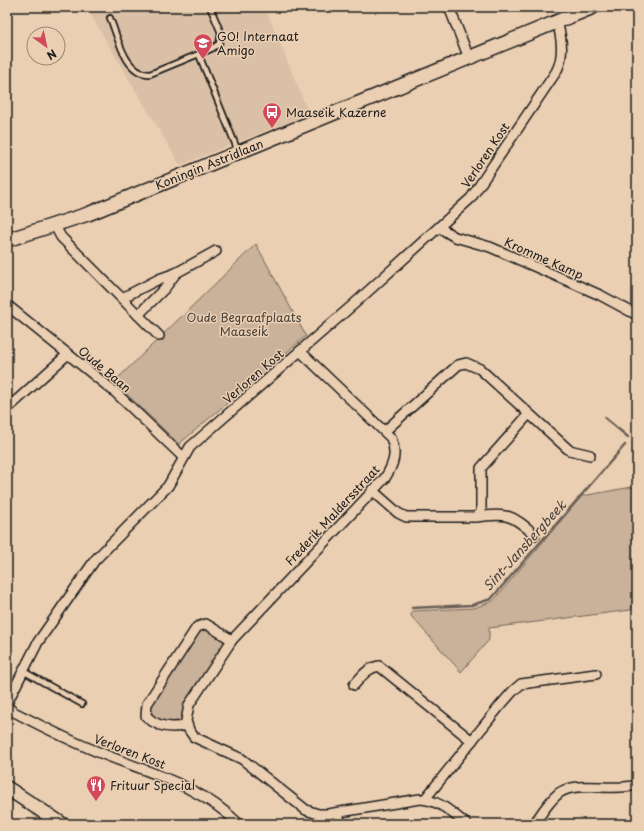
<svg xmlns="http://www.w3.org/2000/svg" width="644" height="831" viewBox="0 0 644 831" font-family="'Playpen Sans',sans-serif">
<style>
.built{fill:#dac0a6}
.green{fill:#c9b19a;stroke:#72665b}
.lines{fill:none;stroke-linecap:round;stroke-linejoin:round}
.stream{stroke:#695e54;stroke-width:2.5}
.lane-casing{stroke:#1c1c1c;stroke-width:8}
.street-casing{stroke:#1c1c1c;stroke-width:12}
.secondary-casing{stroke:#1c1c1c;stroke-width:16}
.lane{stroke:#ebcfb2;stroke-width:4.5}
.street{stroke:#ebcfb2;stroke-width:9}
.secondary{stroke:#ebcfb2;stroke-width:13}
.labels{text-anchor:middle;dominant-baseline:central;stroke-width:3;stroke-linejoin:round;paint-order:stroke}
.poi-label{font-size:12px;fill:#1c1c1c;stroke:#ebcfb2;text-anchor:start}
.street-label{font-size:12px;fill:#1c1c1c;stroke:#ebcfb2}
.park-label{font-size:12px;fill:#47413c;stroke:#ebcfb2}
.water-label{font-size:13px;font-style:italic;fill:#49423d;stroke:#ebcfb2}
</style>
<rect width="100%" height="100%" fill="#ebcfb2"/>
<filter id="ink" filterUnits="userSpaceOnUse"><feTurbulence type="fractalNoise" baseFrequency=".025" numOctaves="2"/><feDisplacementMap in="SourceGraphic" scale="8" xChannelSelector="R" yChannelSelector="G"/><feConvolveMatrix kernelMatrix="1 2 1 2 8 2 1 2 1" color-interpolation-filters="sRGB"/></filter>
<g filter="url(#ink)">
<path class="built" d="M86 7H265L309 114 180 165Z"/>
<g class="green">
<path d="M256 244 306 336 179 444 114 382Z"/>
<path d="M632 487 637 491V588L631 610 489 628V640L461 672 411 616 412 611 474 608 493 601 582 496Z"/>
<path d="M204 628 224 640V644C213 666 196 684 185 705 182 711 184 721 177 724 169 727 154 718 149 713L151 704 200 631Z"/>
</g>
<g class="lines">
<g class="stream">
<path d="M7 8 9 7"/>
<path d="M605 418 628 437"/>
<path d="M412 608 472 605 491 599 625 445"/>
</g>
<defs>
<g id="lane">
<path d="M110 18C118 37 125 75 150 74L211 49 219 44 221 33 210 7"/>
<path d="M199 55 238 151"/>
<path d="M23 671 82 704"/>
</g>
<g id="street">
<path d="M449 7 469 58"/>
<path d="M55 226 61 237 159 336"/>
<path d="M440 228 455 237 490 247 600 295 637 315"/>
<path d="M122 298 159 279 176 273 216 251"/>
<path d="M7 305 115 392 183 457"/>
<path d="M138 315 165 288 176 273"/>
<path d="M300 351 391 438C397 453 394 464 385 478L232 640 189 705 186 721 189 730 194 737 242 759 306 810 318 814H328L420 799C439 800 451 812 466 824"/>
<path d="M7 409 68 354"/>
<path d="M385 431 458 365 466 363 480 369 569 450 590 455"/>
<path d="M372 490 398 513 406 517H475L481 513V468L528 415"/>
<path d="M476 517C507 513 512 514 535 535"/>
<path d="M354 685C362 676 367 668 379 666L472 741"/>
<path d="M7 703 38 642 95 560 168 486 190 447 354 304 471 198 556 72C564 57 562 38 557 22"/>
<path d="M7 706 12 711C38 724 64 738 91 749 144 772 196 782 239 824"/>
<path d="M187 725C172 729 158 728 146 716L147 704 197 627 206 624 232 640"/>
<path d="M425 799 499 707 513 691 521 684 596 674"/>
<path d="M338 813 341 824"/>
<path d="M534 824C541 814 549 801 559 793 577 780 612 792 637 785"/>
</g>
<g id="secondary">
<path d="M7 240 88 214 593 7"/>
<path d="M7 788 62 824"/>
</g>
</defs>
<use href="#lane" class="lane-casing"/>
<use href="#street" class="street-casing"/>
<use href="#secondary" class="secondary-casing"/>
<use href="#lane" class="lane"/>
<use href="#street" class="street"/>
<use href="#secondary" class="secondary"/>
</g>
</g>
<defs>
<symbol id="school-pin" viewBox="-11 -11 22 30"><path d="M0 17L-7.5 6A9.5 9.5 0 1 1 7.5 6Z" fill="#d1495b" stroke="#ebcfb2"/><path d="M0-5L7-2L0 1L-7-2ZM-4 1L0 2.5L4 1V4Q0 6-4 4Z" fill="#fff"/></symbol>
<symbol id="bus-pin" viewBox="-11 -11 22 30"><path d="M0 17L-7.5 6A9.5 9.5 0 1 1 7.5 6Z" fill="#d1495b" stroke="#ebcfb2"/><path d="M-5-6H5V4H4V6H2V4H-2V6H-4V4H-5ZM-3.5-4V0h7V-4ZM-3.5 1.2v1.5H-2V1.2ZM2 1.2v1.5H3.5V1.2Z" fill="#fff"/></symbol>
<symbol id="restaurant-pin" viewBox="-11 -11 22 30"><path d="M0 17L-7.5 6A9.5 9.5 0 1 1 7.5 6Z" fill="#d1495b" stroke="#ebcfb2"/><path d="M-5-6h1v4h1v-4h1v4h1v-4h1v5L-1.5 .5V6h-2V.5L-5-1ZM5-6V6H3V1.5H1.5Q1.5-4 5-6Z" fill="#fff"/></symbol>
</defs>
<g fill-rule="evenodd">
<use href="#school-pin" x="192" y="32" width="22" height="30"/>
<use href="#bus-pin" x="261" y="101" width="22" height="30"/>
<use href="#restaurant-pin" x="85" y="774" width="22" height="30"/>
</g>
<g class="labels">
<g class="poi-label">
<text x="217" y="36">GO! Internaat<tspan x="217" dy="14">Amigo</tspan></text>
<text x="286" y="112">Maaseik Kazerne</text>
<text x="110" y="785">Frituur Special</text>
</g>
<g class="street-label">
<text transform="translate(485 155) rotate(-56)">Verloren Kost</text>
<text transform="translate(209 164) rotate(-22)">Koningin Astridlaan</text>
<text transform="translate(544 258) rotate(24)">Kromme Kamp</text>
<text transform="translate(105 369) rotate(40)">Oude Baan</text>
<text transform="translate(253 376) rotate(-41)">Verloren Kost</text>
<text transform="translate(332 515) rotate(-47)">Frederik Maldersstraat</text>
<text transform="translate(130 751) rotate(21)">Verloren Kost</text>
</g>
<g class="park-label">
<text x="244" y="317">Oude Begraafplaats<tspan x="244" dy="14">Maaseik</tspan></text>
</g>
<g class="water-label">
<text transform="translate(524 545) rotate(-48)">Sint-Jansbergbeek</text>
</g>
</g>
<rect width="644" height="831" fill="none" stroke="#ebcfb2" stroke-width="24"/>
<rect x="12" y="12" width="620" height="807" fill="none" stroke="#1c1c1c" stroke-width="1.5" filter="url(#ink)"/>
<g transform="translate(46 46) rotate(147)"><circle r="19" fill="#ebcfb2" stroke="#988776"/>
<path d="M0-3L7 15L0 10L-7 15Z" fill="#d1495b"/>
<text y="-6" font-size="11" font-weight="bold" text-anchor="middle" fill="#1c1c1c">N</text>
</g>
</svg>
